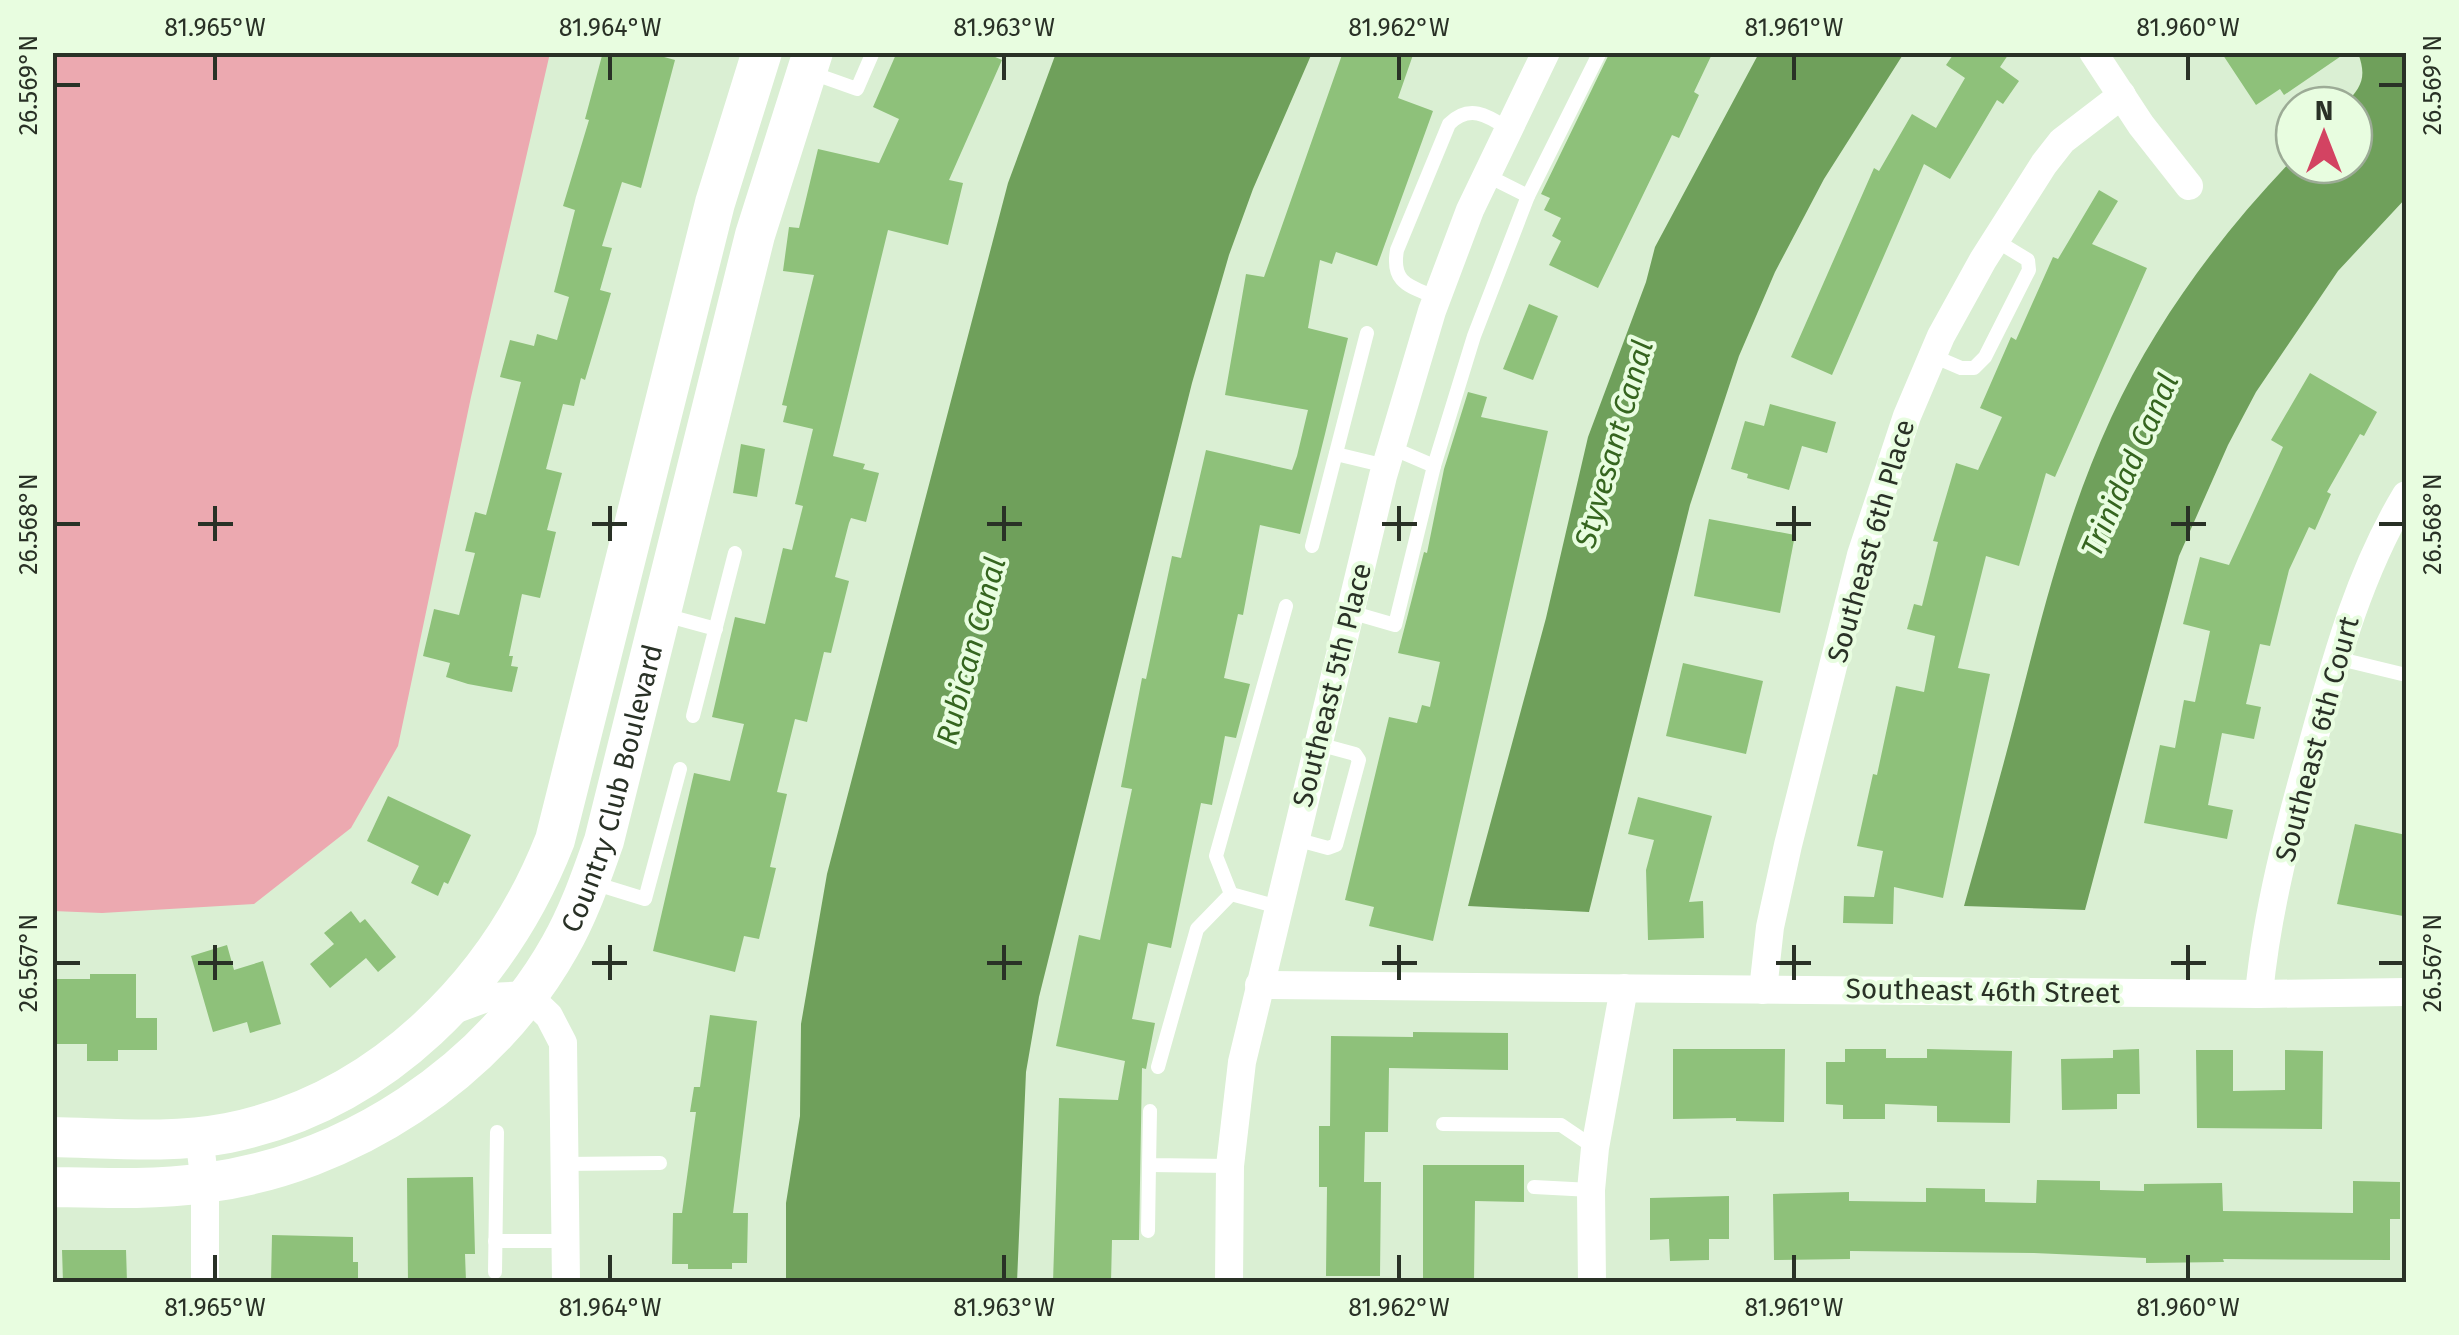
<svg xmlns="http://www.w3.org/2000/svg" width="2459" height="1335" viewBox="0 0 2459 1335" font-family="'Fira Sans',sans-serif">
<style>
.green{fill:#eca9b0}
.water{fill:#6fa05b}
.building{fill:#8ec17a}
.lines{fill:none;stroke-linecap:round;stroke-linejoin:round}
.service{stroke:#fff;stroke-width:14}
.minor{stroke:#fff;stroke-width:28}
.secondary{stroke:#fff;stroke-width:40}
.ticks{fill:none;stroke:#293126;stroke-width:4}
.labels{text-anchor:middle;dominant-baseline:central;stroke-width:8;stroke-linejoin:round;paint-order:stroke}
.street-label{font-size:28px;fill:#293126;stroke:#e8fde0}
.water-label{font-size:30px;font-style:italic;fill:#35651f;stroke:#e8fde0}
.neatline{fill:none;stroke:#293126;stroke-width:4}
.ticks-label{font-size:25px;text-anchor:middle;fill:#293126}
</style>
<rect width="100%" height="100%" fill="#daefd3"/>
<path class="green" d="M53 52 550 53 471 397 398 746 351 828 254 904 102 913 53 911Z"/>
<g class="water">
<path d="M1056 53H1312L1253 189 1229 255 1192 383 1039 997 1026 1072 1017 1282H786V1203L800 1116 801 1024 827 874 1008 183Z"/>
<path d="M1759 53H1904L1824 179 1775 272 1739 356 1690 505 1589 912 1468 906 1546 618 1588 437 1646 282 1655 247Z"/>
<path d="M2358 53H2406V198L2338 271 2256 392 2228 445 2179 556 2085 910 1964 906C1984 835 2004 764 2022 693 2046 599 2070 507 2111 418 2156 321 2220 235 2294 158V165H2354V105H2344C2362 87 2367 77 2358 53Z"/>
</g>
<g class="building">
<path d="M603 52H646L675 60 641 188 622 182 602 246 612 248 600 290 611 293 585 380 581 378 574 406 563 404 546 469 562 473 547 530 556 532 540 598 522 594 509 656H513L511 666 518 667 512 692 468 684 446 677 450 663 423 656 434 609 459 615 475 553 465 551 475 512 486 515 521 382 500 377 510 340 534 346 537 334 557 340 569 297 554 292 575 210 563 206 589 120 585 119Z"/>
<path d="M897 52H984L1002 60 949 180 963 183 948 245 888 230 833 456 865 464 863 469 879 473 866 522 851 518 849 523 835 577 849 581 831 653 824 652 807 722 795 719 777 792 787 794 770 867 776 868 759 939 744 936 735 972 653 951 694 773 730 781 744 724 712 717 735 617 765 624 783 548 792 550 803 506 795 504 813 429 783 422 787 406 782 405 814 275 783 271 789 227 799 228 818 149 879 163 899 119 873 107Z"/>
<path d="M1343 52H1414L1398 98 1433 111 1377 266 1336 252 1332 264 1320 260 1308 328 1348 338 1325 434 1300 534 1260 525 1243 615 1238 614 1224 678 1250 684 1236 738 1225 736 1212 805 1201 803 1171 948 1148 943 1132 1019 1155 1023 1146 1069 1142 1068 1139 1240H1112L1111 1282H1053L1059 1098 1118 1100 1125 1061 1056 1046 1079 935 1100 940 1132 789 1121 787 1142 678 1146 679 1172 556 1181 558 1206 450 1292 470 1297 456 1308 410 1225 395 1246 274 1264 277Z"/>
<path d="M1610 52H1713L1694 92 1699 95 1679 138 1672 135 1598 288 1549 265 1561 241 1552 236 1561 218 1544 210 1550 198 1541 194Z"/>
<path d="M1955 52H2010L2000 67 2019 81 2003 104 1997 100 1950 179 1924 164 1832 375 1791 357 1874 168 1879 171 1912 114 1936 128 1965 78 1946 65Z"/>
<path d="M2221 52H2347L2284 95 2280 89 2256 105Z"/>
<path d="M2099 190 2118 201 2092 244 2147 268 2055 477 2046 473 2019 566 1986 556 1958 668 1990 674 1943 898 1894 887 1893 924 1843 923 1844 896 1874 897 1883 851 1857 846 1873 774 1877 775 1896 686 1924 692 1935 636 1907 629 1914 604 1922 606 1938 542 1933 541 1956 463 1978 470 2002 417 1980 408 2011 337 2016 340 2053 257 2058 259Z"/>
<path d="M1529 304 1558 316 1533 380 1503 369Z"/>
<path d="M2310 373 2377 412 2364 436 2360 434 2327 492 2331 494 2315 530 2309 527 2289 570 2270 646 2260 644 2246 704 2261 707 2254 739 2222 733 2208 805 2233 810 2227 839 2144 823 2160 745 2175 748 2184 700 2195 702 2210 631 2183 624 2200 557 2229 565 2283 447 2271 440Z"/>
<path d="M1468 392 1487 397 1481 417 1548 431 1433 941 1369 926 1374 907 1345 900 1389 717 1417 723 1422 705 1430 707 1440 662 1398 653 1424 552 1427 553 1444 469Z"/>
<path d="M1770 404 1836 422 1827 453 1802 446 1789 490 1747 478 1748 474 1731 469 1745 421 1764 426Z"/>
<path d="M741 444 765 449 757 497 733 493Z"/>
<path d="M1709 519 1795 535 1780 613 1694 596Z"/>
<path d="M1683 663 1763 681 1746 754 1666 736Z"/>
<path d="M388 796 471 835 448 884 444 882 438 896 411 883 419 866 367 841Z"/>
<path d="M1638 797 1712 816 1689 902 1703 901 1704 938 1648 940 1646 870 1654 840 1628 834Z"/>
<path d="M2355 824 2406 835V900L2403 916 2337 904Z"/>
<path d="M351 911 360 923 365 919 396 957 378 972 366 958 330 988 310 964 334 944 324 933Z"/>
<path d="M227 945 234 970 263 961 281 1024 250 1033 247 1022 213 1032 191 956Z"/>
<path d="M90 974H136V1018H157V1050H118V1061H87V1044H52V979H90Z"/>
<path d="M710 1015 757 1021 733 1213H748L747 1263H732V1269H688V1264H672L673 1213H682L696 1112H690L694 1087H700Z"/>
<path d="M1413 1032 1508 1033V1070L1389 1068 1388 1132H1365L1364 1182H1381L1380 1276H1326L1327 1187H1319V1126H1330L1331 1036 1413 1037Z"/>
<path d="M1673 1049H1785L1784 1122 1736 1121V1118L1673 1119Z"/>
<path d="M1845 1049H1886V1058H1927V1049L2012 1051 2010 1123 1937 1122V1106L1885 1104V1119H1843V1105L1826 1104V1062H1845Z"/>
<path d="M2139 1049 2140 1094H2117V1109L2062 1110 2061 1059 2113 1058V1050Z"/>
<path d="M2196 1050H2233V1091L2285 1090V1050L2323 1051 2322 1129 2197 1128Z"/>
<path d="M1423 1165H1524V1202L1475 1201 1474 1282H1423Z"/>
<path d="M473 1177 475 1254H465L466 1281 408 1282 407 1178Z"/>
<path d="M2037 1180 2100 1181V1190L2144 1191V1184L2222 1183 2223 1211 2353 1213V1181L2400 1182V1219H2390V1260L2223 1259 2224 1262 2146 1263V1258L2034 1253 1850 1251V1259L1774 1260 1773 1194 1849 1192V1201L1926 1202V1188L1985 1189V1202L2036 1203Z"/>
<path d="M1729 1196V1239H1709V1260L1670 1261 1669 1239 1650 1240V1198Z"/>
<path d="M272 1235 353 1237V1262H358V1282H271Z"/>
<path d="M62 1250H126L127 1282H63Z"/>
</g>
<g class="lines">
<g class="service">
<path d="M812 73 857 89 873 52"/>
<path d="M1528 196 1600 52"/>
<path d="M1437 298C1410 286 1391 284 1397 250L1449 124C1469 104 1487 115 1507 128"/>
<path d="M1933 356 1961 368H1974L1985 357 2029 270 2028 260 1995 240"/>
<path d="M1336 454 1386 466"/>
<path d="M1434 466 1474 336 1528 196 1486 175"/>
<path d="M1312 546 1367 333"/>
<path d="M1350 612 1395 625 1434 466 1392 448"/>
<path d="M661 614 716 629"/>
<path d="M2336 658 2406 675"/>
<path d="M693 716 735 553"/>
<path d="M1295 839 1328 848 1336 845 1359 760 1355 754 1318 744"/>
<path d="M590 882 645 899 680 769"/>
<path d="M1231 894 1278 907"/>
<path d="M1158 1067 1197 929 1231 894 1216 856 1286 606"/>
<path d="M1150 1111 1149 1165 1230 1166"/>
<path d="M1443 1124 1561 1125 1595 1148"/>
<path d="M565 1164 660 1163"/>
<path d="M1534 1187 1591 1190"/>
<path d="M1148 1231 1149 1165"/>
<path d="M495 1241H566"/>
<path d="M495 1272 497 1132"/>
</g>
<g class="minor">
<path d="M2093 52 2141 125 2189 186"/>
<path d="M1259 985 2259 994 2406 992"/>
<path d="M1763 990 1770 927 1788 845 1861 555 1907 416 1941 336 1983 260 2044 164 2062 141 2122 95"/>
<path d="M2259 994C2267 910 2289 827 2312 746 2336 659 2359 573 2406 495"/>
<path d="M451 1011 489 997 527 995 549 1016 563 1043 566 1282"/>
<path d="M199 1137 205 1183V1282"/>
<path d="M1229 1282 1230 1166 1242 1062 1383 476 1432 311 1470 210 1546 52"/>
<path d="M1592 1282 1591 1190 1595 1148 1624 988"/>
</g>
<g class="secondary">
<path d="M52 1137C110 1138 171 1144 228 1133 381 1102 499 983 555 840L715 203 762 52"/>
<path id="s1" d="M52 1187C103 1188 154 1190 205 1183 349 1164 488 1074 560 946 579 913 591 877 604 841L755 235 813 52"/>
</g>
</g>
<path class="ticks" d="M215 55V80M610 55V80M1004 55V80M1399 55V80M1794 55V80M2188 55V80M55 85H80M2379 85H2404M215 506V541M610 506V541M1004 506V541M1399 506V541M1794 506V541M2188 506V541M55 524H80M198 524H233M592 524H627M987 524H1022M1382 524H1417M1776 524H1811M2171 524H2206M2379 524H2404M215 945V980M610 945V980M1004 945V980M1399 945V980M1794 945V980M2188 945V980M55 963H80M198 963H233M592 963H627M987 963H1022M1382 963H1417M1776 963H1811M2171 963H2206M2379 963H2404M215 1255V1280M610 1255V1280M1004 1255V1280M1399 1255V1280M1794 1255V1280M2188 1255V1280"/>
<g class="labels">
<g class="street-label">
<text transform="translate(1871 541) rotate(-74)">Southeast 6th Place</text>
<text transform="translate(1332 685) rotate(-76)">Southeast 5th Place</text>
<text transform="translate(2317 739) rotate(-75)">Southeast 6th Court</text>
<text stroke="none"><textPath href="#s1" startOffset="762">Country Club Boulevard</textPath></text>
<text transform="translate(1983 991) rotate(1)">Southeast 46th Street</text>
</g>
<g class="water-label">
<text transform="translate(1614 444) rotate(-74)">Styvesant Canal</text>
<text transform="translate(2130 465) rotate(-66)">Trinidad Canal</text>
<text transform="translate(971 651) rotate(-75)">Rubican Canal</text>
</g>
</g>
<rect width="2459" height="1335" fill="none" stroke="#e8fde0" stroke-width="110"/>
<g transform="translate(2324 135)"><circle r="48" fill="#e8fde0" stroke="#9cab96" stroke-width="2.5"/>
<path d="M0-8L18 38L0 25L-18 38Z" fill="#d34362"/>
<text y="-15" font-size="28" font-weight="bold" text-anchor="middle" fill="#293126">N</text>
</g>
<rect x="55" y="55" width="2349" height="1225" class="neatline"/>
<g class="ticks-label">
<text x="215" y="36">81.965°W</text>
<text x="610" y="36">81.964°W</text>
<text x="1004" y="36">81.963°W</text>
<text x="1399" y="36">81.962°W</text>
<text x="1794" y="36">81.961°W</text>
<text x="2188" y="36">81.960°W</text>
<text transform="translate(28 85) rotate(-90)" y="9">26.569°N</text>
<text transform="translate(2432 85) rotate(-90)" y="9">26.569°N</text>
<text transform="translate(28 524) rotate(-90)" y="9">26.568°N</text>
<text transform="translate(2432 524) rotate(-90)" y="9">26.568°N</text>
<text transform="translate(28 963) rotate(-90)" y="9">26.567°N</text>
<text transform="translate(2432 963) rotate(-90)" y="9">26.567°N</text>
<text x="215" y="1316">81.965°W</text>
<text x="610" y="1316">81.964°W</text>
<text x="1004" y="1316">81.963°W</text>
<text x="1399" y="1316">81.962°W</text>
<text x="1794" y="1316">81.961°W</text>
<text x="2188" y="1316">81.960°W</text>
</g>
</svg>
